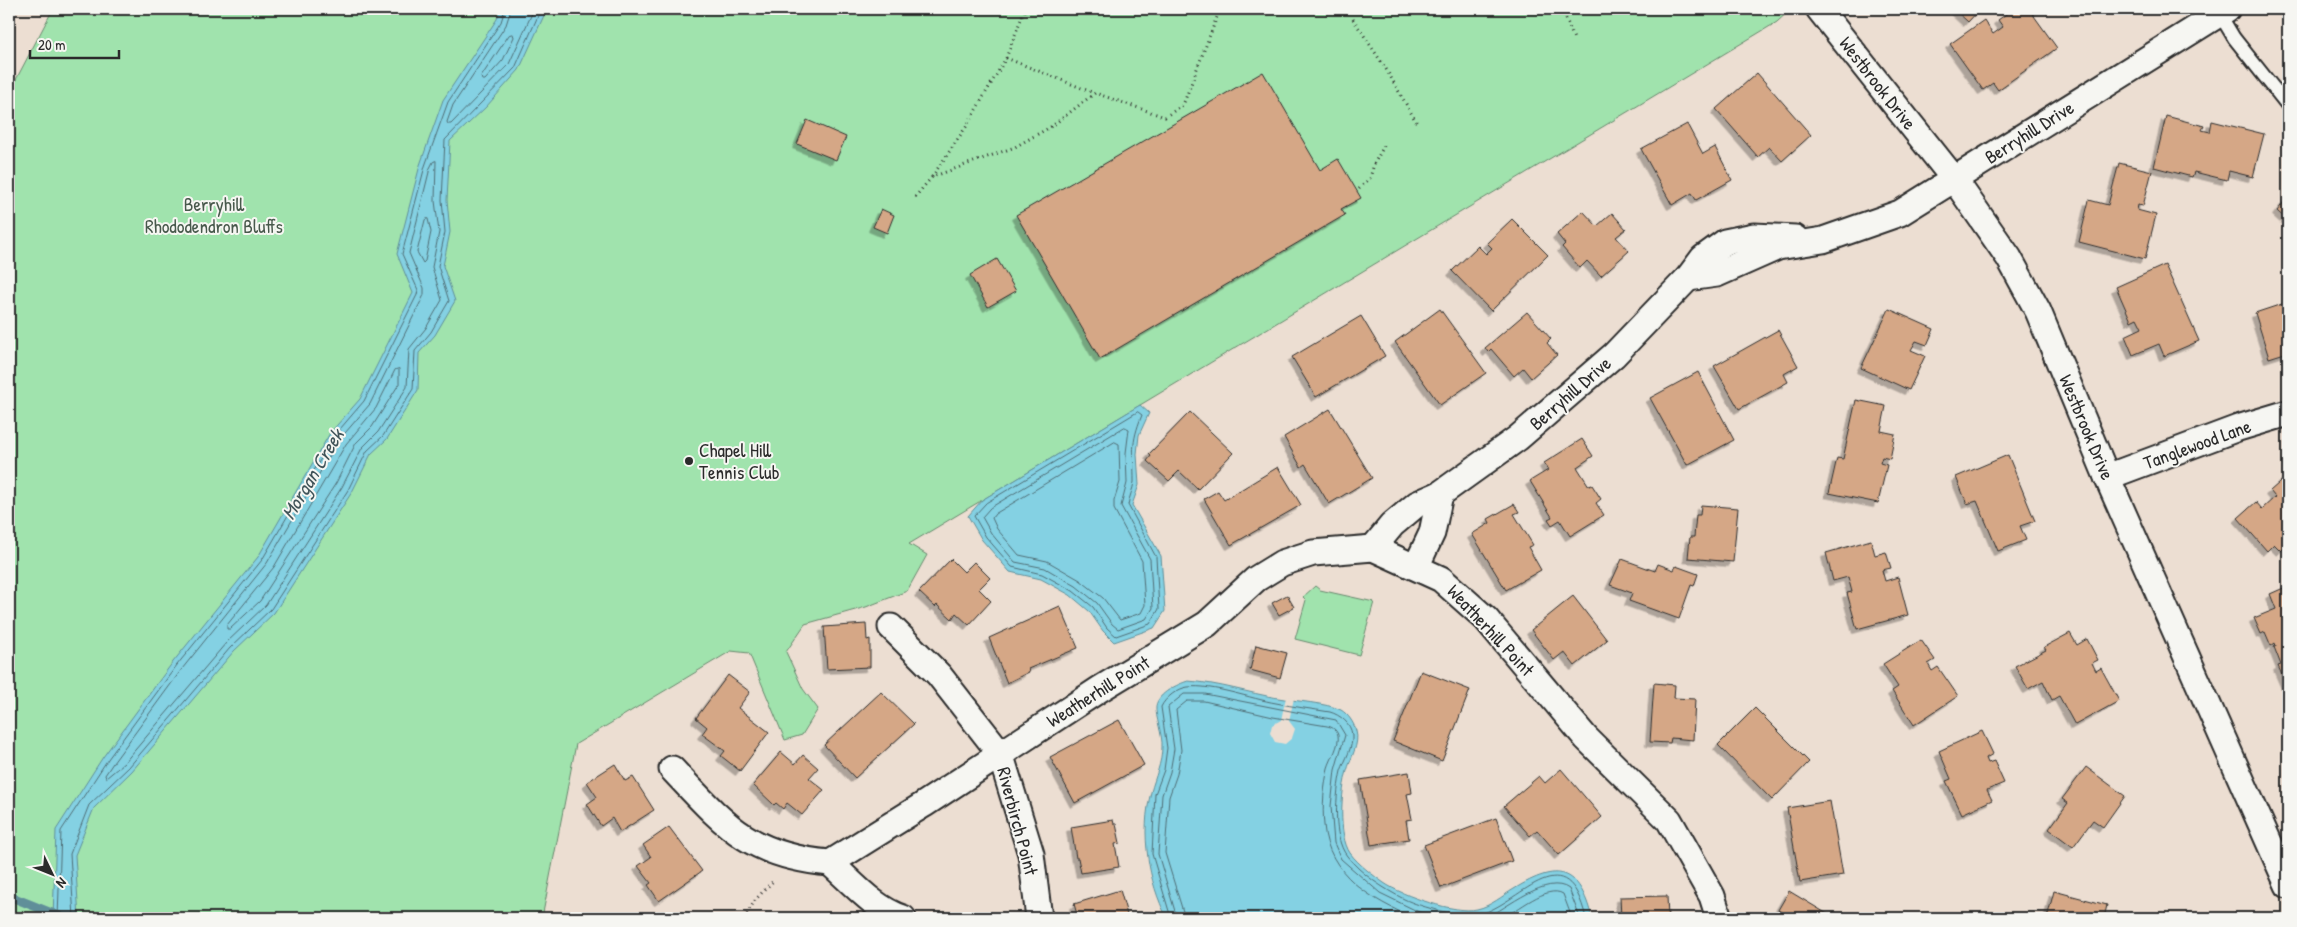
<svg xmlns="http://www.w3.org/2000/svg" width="2297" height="927" viewBox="0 0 2297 927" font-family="'Patrick Hand',sans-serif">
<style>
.green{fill:#a0e3ad;stroke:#66876c}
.water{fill:#84d1e3;stroke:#608f99}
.pier{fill:#ecded2}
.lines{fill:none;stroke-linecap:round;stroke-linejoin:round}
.shore{stroke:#4f6d75;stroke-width:1}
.stream{stroke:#608f99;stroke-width:9}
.building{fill:#d5a786;stroke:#2b2b2b;filter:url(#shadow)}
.service-casing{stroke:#2b2b2b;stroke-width:16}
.minor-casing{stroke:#2b2b2b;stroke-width:29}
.path{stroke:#2b2b2b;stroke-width:3;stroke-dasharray:1 4;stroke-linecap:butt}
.service{stroke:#f6f6f2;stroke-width:12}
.minor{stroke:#f6f6f2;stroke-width:25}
.poi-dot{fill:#2b2b2b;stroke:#f6f6f2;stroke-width:2}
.labels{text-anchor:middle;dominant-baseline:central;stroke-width:4;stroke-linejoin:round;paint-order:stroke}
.street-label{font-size:19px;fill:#2b2b2b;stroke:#f6f6f2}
.park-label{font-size:19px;fill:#48594c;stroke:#f6f6f2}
.poi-label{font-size:19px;fill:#2b2b2b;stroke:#f6f6f2;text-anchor:start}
.water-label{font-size:20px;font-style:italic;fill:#415459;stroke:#f6f6f2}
</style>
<defs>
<filter id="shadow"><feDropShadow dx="-4.5" dy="4.5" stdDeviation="0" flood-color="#0004"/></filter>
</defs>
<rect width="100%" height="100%" fill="#ecded2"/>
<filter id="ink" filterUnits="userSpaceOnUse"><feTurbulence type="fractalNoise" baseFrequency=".02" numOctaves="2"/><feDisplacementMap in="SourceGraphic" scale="10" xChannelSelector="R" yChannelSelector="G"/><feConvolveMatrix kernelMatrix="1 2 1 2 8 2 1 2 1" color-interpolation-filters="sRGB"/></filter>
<g filter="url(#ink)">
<g class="green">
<path d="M53 9H1791L1777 22 909 544 927 555 907 591 866 607 805 624 786 652 803 689 818 709 802 735 785 740 749 653 731 651 576 744 542 918H9V93Z"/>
<path d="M1315 586 1320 590 1374 602 1359 655 1295 639 1306 600 1303 597Z"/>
</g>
<g class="water">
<path d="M500 9H547L519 70 486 107 450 141 447 200 450 232 443 266 455 301 435 335 419 353 418 390 387 439 371 454 352 492 274 613 234 651 132 771 94 808 75 855 79 918H53L56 830 103 757 173 662 258 557 330 433 360 399 413 293 397 254 420 165 443 100 497 19Z"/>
<path d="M1140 405 1149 413 1139 435 1137 454 1139 485 1132 505 1161 556 1165 611 1154 628 1114 642 1103 631 1089 611 1070 595 1041 579 1010 572 982 540 968 516 982 500Z"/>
<path d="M1188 681C1219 683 1248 693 1278 698 1294 701 1327 703 1341 710 1348 714 1354 723 1356 731 1360 744 1350 759 1347 771 1341 791 1338 835 1350 853 1358 864 1373 875 1384 883 1403 896 1456 914 1477 909 1491 906 1502 896 1514 889 1558 862 1579 867 1592 918H1167C1148 881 1140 833 1151 792 1155 777 1162 763 1162 747 1163 735 1155 717 1156 706 1158 693 1178 684 1188 681Z"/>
</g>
<path class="pier" d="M1286 697 1294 698 1289 721 1295 729 1292 738 1285 744 1275 742 1270 733 1272 725 1281 720Z"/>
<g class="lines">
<g class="shore">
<path d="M511 9 506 25 453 105 447 122 448 124H451L509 64 534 9"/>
<path d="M513 34 514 37 503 60 485 80H482L481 77 509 35Z"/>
<path d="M436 161 435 201 439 232 432 267 442 300 426 328 409 349 407 387 378 432 362 448 342 487 266 605 226 643 124 763 106 778 105 775 113 763 182 669 267 563 339 440 370 404 424 295V288L409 253 430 168 433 162Z"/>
<path d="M428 219 431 232 425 261 423 263 417 252 425 220Z"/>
<path d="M399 369V384L372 427 356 443 336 483 260 601 230 629H227V625L274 567 346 444 376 408 395 370Z"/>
<path d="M1138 412 1142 415C1130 445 1134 452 1134 482 1133 490 1129 497 1128 505L1156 557 1159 609 1150 624 1116 636 1107 628 1093 607 1073 591 1042 574 1012 567 986 537 974 516 986 503Z"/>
<path d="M1125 427 1129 429 1126 453 1127 483 1121 506 1150 559 1153 608 1146 619 1118 629 1112 624 1097 603 1076 586 1045 568 1015 562 991 533 982 517 990 508Z"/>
<path d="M1115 442 1119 444 1120 482 1114 501V509L1142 561 1145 605 1141 613 1120 620 1103 598 1080 580 1047 561 1019 555 997 529 992 518 995 514Z"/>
<path d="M58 918 61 831 108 759 177 665 262 560 334 436 364 401 417 295 418 290 402 254 425 166 448 102 501 22 505 9"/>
<path d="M74 918 70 854 89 805 129 767 230 648 271 609 348 490 367 451 383 436 413 389 415 351 431 332 449 301 438 266 445 232 442 200 445 140 515 68 541 9"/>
<path d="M1171 918 1152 854 1155 794 1164 770 1167 748 1161 707C1165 698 1178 688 1188 687 1212 684 1252 699 1276 703 1294 707 1312 709 1330 712 1340 715 1351 723 1352 735 1353 748 1345 759 1341 771 1336 793 1332 837 1347 856 1361 874 1384 889 1404 899 1421 907 1463 919 1481 914 1524 900 1566 836 1586 918"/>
<path d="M1177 918 1158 854 1162 795 1170 772 1174 749 1168 707 1184 694H1205L1336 720 1345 735 1335 770 1331 806 1334 843 1341 859 1380 893 1419 912 1448 918"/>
<path d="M1185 918 1165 853 1169 797 1177 774 1181 750 1176 710 1187 701H1204L1273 717 1327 726C1332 727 1336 729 1338 735 1340 745 1331 758 1328 768 1324 786 1322 806 1324 825 1328 875 1372 900 1414 918"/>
<path d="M1486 918C1507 908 1547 873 1569 889L1580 918"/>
<path d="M1503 918C1517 911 1547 884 1563 894L1572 918"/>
</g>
<path class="stream" d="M9 896 64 918"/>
</g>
<g class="building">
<path d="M1954 9H1980L1968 22Z"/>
<path d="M2013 9H2029L2057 48 1998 90 1993 83 1983 90 1950 44 1984 20 1993 34 2003 27 1998 20Z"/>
<path d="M1263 72 1320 170 1338 159 1361 198 1341 209 1345 215 1100 359 1016 215Z"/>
<path d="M1757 73 1811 135 1782 161 1769 147 1758 157 1716 109Z"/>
<path d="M2166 116 2204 126 2202 130 2210 132 2212 121 2264 134 2253 177 2229 171 2227 180 2194 172 2192 177 2154 167Z"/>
<path d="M807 120 846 137 836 160 797 144Z"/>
<path d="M1687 124 1703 154 1715 147 1732 180 1696 200 1692 193 1672 205 1641 149Z"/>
<path d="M2119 163 2152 171 2143 206 2138 205 2137 210 2156 215 2145 259 2079 242 2089 200 2108 205Z"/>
<path d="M2288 197V221L2277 211Z"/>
<path d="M881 209 894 215 887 233 873 227Z"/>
<path d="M1583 211 1597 226 1612 213 1626 229 1616 237 1629 251 1601 276 1587 261 1580 268 1562 247 1565 244 1557 234Z"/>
<path d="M1512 219 1548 255 1491 311 1452 271 1478 246 1486 254 1492 248 1487 243Z"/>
<path d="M997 259 1016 291 988 307 970 275Z"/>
<path d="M2165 265 2199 341 2164 356 2159 344 2133 355 2125 336 2142 328 2137 318 2131 321 2116 287Z"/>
<path d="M2288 302V352L2269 358 2255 313Z"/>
<path d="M1440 309 1486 373 1440 405 1395 342Z"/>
<path d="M1889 309 1934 329 1927 345 1916 341 1911 350 1925 356 1909 390 1861 368Z"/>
<path d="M1527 312 1551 339 1547 343 1557 355 1531 378 1523 368 1514 376 1491 349 1488 352 1485 348Z"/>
<path d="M1361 316 1385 356 1316 397 1292 357Z"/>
<path d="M1778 330 1798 366 1784 374 1788 382 1739 409 1714 366Z"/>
<path d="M1698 372 1734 440 1687 465 1650 398Z"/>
<path d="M1856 400 1886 406 1881 431 1895 434 1890 459 1882 457 1880 463 1887 465 1878 503 1829 493 1837 458 1843 459Z"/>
<path d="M1330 409 1372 478 1329 504 1305 464 1301 467 1284 437Z"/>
<path d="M1190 412 1233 453 1198 489 1179 471 1169 481 1147 461 1151 456 1149 454Z"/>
<path d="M1582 439 1593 456 1577 467 1589 486 1592 485 1601 499 1596 503 1604 515 1570 536 1560 520 1552 525 1548 519 1552 517 1530 481 1548 470 1544 463Z"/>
<path d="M2008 455 2035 521 2020 526 2026 540 1998 551 1977 501 1967 504 1956 477Z"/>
<path d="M1278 467 1301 505 1231 545 1204 499 1218 491 1224 500Z"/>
<path d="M2288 475V545L2281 551 2274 544 2267 551 2238 518 2256 502 2262 509 2275 497 2270 491Z"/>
<path d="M1514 504 1519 512 1514 514 1533 545 1528 547 1541 570 1506 590 1472 534 1490 523 1488 519Z"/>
<path d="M1701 505 1738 508 1733 562 1688 558 1690 537H1694L1696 515H1700Z"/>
<path d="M1871 540 1875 555 1886 552 1891 568 1882 570 1885 581 1898 577 1908 615 1857 629 1847 593 1852 592 1848 577 1833 581 1826 553Z"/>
<path d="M951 559 964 572 974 562 990 578 979 589 991 601 969 625 956 613 952 619 937 605 935 607 919 592Z"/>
<path d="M1622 559 1655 571 1658 564 1674 570 1676 566 1698 574 1694 586 1691 585 1679 619 1629 601 1632 593 1610 585Z"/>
<path d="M2288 586V689L2278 666 2281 665 2274 647 2276 646 2275 643 2271 646 2265 632 2261 634 2254 618 2276 609 2270 594Z"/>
<path d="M1287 595 1294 607 1279 615 1272 603Z"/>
<path d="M1573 596 1607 640 1575 666 1564 652 1554 660 1531 630Z"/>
<path d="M1060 606 1078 648 1028 669 1029 672 1007 683 989 638Z"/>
<path d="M866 624 867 640 870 639V667L827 669 824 627Z"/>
<path d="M2070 633 2077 645 2087 639 2098 660 2092 663 2096 671 2101 668 2119 701 2075 725 2059 696 2052 700 2043 681 2028 689 2015 666 2046 650 2044 647Z"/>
<path d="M1921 640 1935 660 1928 664 1932 671 1938 667 1958 696 1914 725 1892 691 1898 687 1883 664Z"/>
<path d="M1256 645 1287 653 1280 678 1250 670Z"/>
<path d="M1421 671 1470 690 1442 761 1393 741Z"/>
<path d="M728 675 750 692 738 708 769 732 740 771 721 756 725 751 702 734 707 727 696 718Z"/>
<path d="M1654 683 1675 685 1674 698 1695 699 1693 740 1671 738 1670 743 1650 742Z"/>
<path d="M881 692 914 724 855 778 824 745Z"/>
<path d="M1755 708 1809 762 1772 800 1718 745Z"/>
<path d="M1119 720 1144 765 1075 803 1050 757Z"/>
<path d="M1982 731 1993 754 1986 758 1988 763 1994 761 2004 783 1987 790 1992 800 1962 814 1946 781 1951 779 1939 751Z"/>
<path d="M781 752 795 764 803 755 818 768 809 778 824 790 802 815 787 803 783 809 776 803 774 805 753 785Z"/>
<path d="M615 764 625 781 633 777 654 810 620 832 612 818 601 826 587 804 597 797 587 782Z"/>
<path d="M2086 767 2125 796 2103 827 2093 820 2073 847 2049 829 2068 803 2062 799Z"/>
<path d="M1561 769 1602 817 1559 855 1537 830 1530 836 1504 806 1539 776 1545 783Z"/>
<path d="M1409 772 1412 793 1407 794 1412 819 1406 820 1409 839 1371 845 1360 780Z"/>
<path d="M1830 801 1843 875 1800 882 1787 808Z"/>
<path d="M1496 818 1512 861 1441 888 1424 845Z"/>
<path d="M1113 820 1114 824H1116L1120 843 1115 844 1119 867 1081 873 1078 858H1076L1071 827Z"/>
<path d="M669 827 702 871 659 901 648 885 651 883 638 866 651 857 643 845Z"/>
<path d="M1120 890 1128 918H1076H1078L1074 904Z"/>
<path d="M1789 891 1834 918H1792L1778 910Z"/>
<path d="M2054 891 2107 905 2104 918H2047Z"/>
<path d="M1667 896 1668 918H1621L1620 897Z"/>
</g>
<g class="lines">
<defs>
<path id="service" d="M2219 13 2234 38 2288 106"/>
<g id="minor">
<path d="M1819 9 1954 179 2009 258 2038 311 2107 477 2288 885"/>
<path d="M1688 278 1717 274 1778 247 1823 240 1900 213 2227 9"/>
<path d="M2107 477 2238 428 2288 413"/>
<path d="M1373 548 1392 525 1417 504 1440 494 1518 438 1614 355 1688 278 1703 258 1725 242 1754 236 1795 238"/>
<path d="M1416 567 1432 533 1440 494"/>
<path d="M891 627 939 675 1000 753 1031 854 1039 918"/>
<path d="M672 769C725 825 749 856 830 863L923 805 1100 689 1207 624 1256 579 1282 563 1313 553 1373 548 1441 579 1486 619 1586 738 1669 820 1712 896 1719 918"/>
<path d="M830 863C852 882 874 909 903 918"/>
</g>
</defs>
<use href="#service" class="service-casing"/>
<use href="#minor" class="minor-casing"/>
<g class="path">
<path d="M1562 9 1574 39"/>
<path d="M1353 19 1386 69 1418 125"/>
<path d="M1006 58 1094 93"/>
<path d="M932 177 966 127 1006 58 1025 9"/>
<path d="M1359 189 1370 178 1374 164 1385 144"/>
<path d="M915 197 932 177 1015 147 1052 126 1095 93 1165 117 1183 105 1220 9"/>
<path d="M744 918 756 899 774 880"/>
</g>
<use href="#service" class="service"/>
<use href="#minor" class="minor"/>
</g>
</g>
<circle class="poi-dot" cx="689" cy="461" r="5"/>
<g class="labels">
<g class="street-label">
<text transform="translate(1878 83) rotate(52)">Westbrook Drive</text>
<text transform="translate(2029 132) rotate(-32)">Berryhill Drive</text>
<text transform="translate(1570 393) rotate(-41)">Berryhill Drive</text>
<text transform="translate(2087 427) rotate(67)">Westbrook Drive</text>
<text transform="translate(2197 444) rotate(-20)">Tanglewood Lane</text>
<text transform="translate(1491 630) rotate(47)">Weatherhill Point</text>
<text transform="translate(1098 691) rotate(-32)">Weatherhill Point</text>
<text transform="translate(1018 821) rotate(75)">Riverbirch Point</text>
</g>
<g class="park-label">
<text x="214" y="204">Berryhill<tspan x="214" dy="22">Rhododendron Bluffs</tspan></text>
</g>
<g class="poi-label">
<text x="699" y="450">Chapel Hill<tspan x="699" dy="22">Tennis Club</tspan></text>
</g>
<g class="water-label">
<text transform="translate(312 474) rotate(-59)">Morgan Creek</text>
</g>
</g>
<rect width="2297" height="927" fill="none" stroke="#f6f6f2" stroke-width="30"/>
<rect x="15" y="15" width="2267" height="897" fill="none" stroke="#2b2b2b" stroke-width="2" filter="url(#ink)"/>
<g transform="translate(52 874) rotate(133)" stroke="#f6f6f2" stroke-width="4" paint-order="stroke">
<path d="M0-4L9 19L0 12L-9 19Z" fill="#2b2b2b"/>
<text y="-8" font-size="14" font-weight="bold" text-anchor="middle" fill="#2b2b2b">N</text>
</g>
<path d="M30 50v8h89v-8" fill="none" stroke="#2b2b2b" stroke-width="2.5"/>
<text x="38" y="50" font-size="15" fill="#2b2b2b" stroke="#f6f6f2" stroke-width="4" paint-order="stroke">20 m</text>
</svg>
